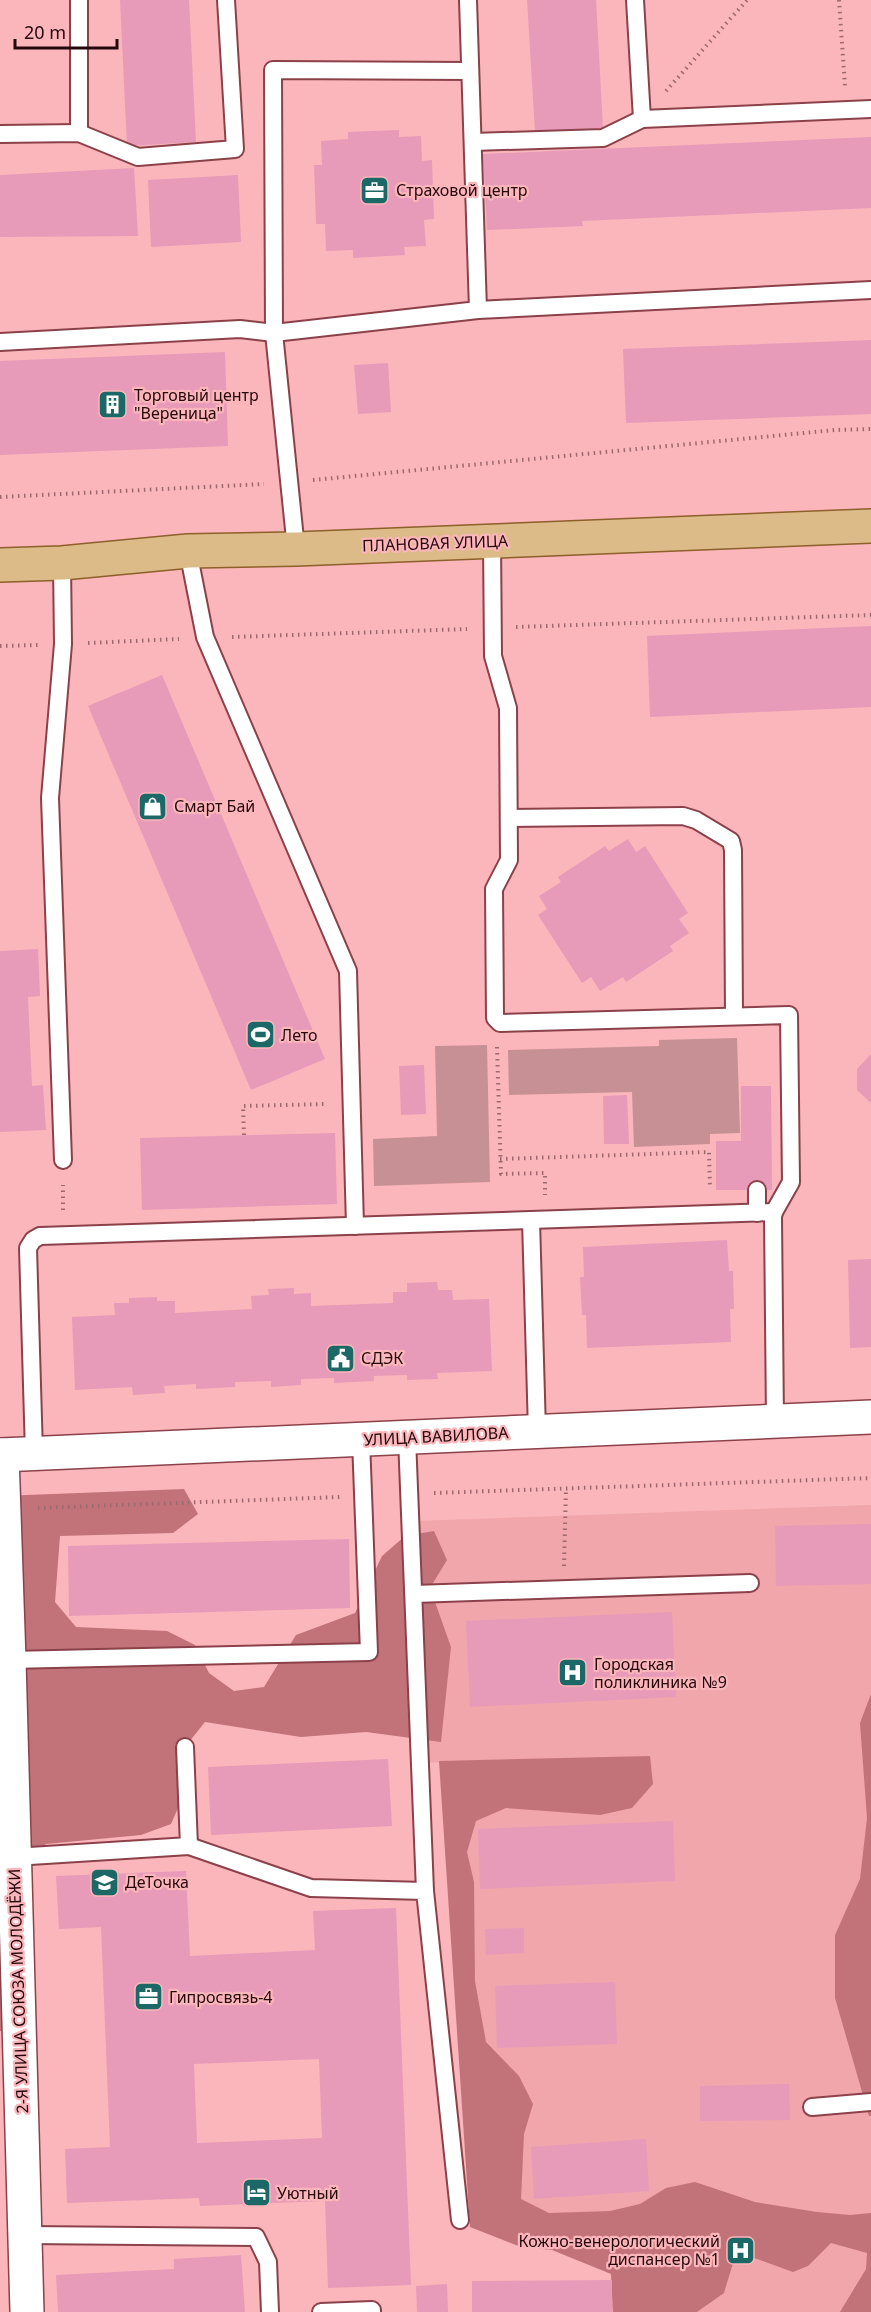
<svg xmlns="http://www.w3.org/2000/svg" width="871" height="2312" viewBox="0 0 871 2312" font-family="'Noto Sans',sans-serif">
<style>
.built{fill:#f0a6ab}
.green{fill:#c79094}
.forest{fill:#c2737a}
.building{fill:#e89ab9;fill-rule:evenodd}
.lines{fill:none;stroke-linecap:round;stroke-linejoin:round}
.lane-casing{stroke:#8b414a;stroke-width:20}
.street-casing{stroke:#8b414a;stroke-width:36}
.primary-casing{stroke:#8d5f2a;stroke-width:36}
.path{stroke:#9d696e;stroke-width:4;stroke-dasharray:1.5 4.5;stroke-linecap:butt}
.lane{stroke:#fff;stroke-width:16}
.street{stroke:#fff;stroke-width:33}
.primary{stroke:#dcbb89;stroke-width:33}
.labels{text-anchor:middle;dominant-baseline:central;stroke-width:4.5;stroke-linejoin:round;paint-order:stroke}
.poi-label{font-size:16px;fill:#25080c;stroke:#fbb6bb;text-anchor:start}
.street-label{font-size:16px;fill:#25080c;stroke:#fbb6bb}
</style>
<rect width="100%" height="100%" fill="#fbb6bb"/>
<path class="built" d="M871 1505V2312H612L609 2220 475 2222 443 1762 423 1763 414 1521Z"/>
<g class="green">
<path d="M737 1038 740 1133 710 1134V1144L634 1147 632 1092 509 1095 508 1050 659 1046V1040Z"/>
<path d="M487 1045 490 1182 374 1186 373 1139 437 1136 435 1046Z"/>
</g>
<g class="forest">
<path d="M184 1489 198 1514 173 1533 60 1536 55 1602 76 1627 167 1631 195 1645 209 1673 234 1691 264 1687 296 1635 355 1613 382 1556 405 1536 434 1531 447 1560 430 1588 451 1647 441 1742 366 1732 301 1737 205 1722 185 1747V1792L171 1824 141 1835 46 1844 22 1864 32 2032 0 2031V1496Z"/>
<path d="M871 1694V2116H869L835 1998V1935L860 1879 867 1818 860 1723Z"/>
<path d="M650 1756 653 1784 632 1808 600 1815 506 1808 476 1821 467 1852 474 1882 475 1981 486 2042 519 2076 533 2104 524 2134 521 2199 549 2213 610 2211 640 2204 666 2188 695 2182 755 2202 817 2212 850 2215 871 2213V2312H840L866 2269 867 2253 831 2243 808 2266 793 2272 746 2255 733 2263 724 2293 697 2312H613L611 2274 552 2250 521 2247 470 2227 439 1761Z"/>
</g>
<g class="building">
<path d="M120 0H189L196 142 127 146Z"/>
<path d="M527 0H596L603 128 535 132Z"/>
<path d="M399 130V137L421 136 422 161 432 160 434 219 424 220 426 246 404 247 405 255 353 258V250L326 251 325 224H316L314 165H322L321 141 348 139V132Z"/>
<path d="M871 137V208L582 221 583 226 487 230 483 154Z"/>
<path d="M134 168 138 236 0 237V175Z"/>
<path d="M238 175 241 242 151 247 148 180Z"/>
<path d="M871 340V414L626 423 623 349Z"/>
<path d="M225 352 228 446 0 455V361Z"/>
<path d="M388 363 391 412 358 414 354 365Z"/>
<path d="M871 626V707L650 717 647 636Z"/>
<path d="M162 675 325 1059 251 1090 88 706Z"/>
<path d="M628 839 636 852 645 846 688 913 679 919 689 933 670 946 673 951 626 982 623 977 600 991 591 977 582 983 538 915 547 909 539 896 561 882 558 877 605 846 609 851Z"/>
<path d="M38 949 40 996 28 997 32 1086 43 1085 46 1130 0 1132V951Z"/>
<path d="M871 1054V1103L857 1090V1069Z"/>
<path d="M424 1065 426 1114 401 1115 399 1066Z"/>
<path d="M741 1086H771L772 1190H716V1141H741Z"/>
<path d="M627 1095 629 1144H604L603 1096Z"/>
<path d="M335 1133 337 1204 142 1210 140 1138Z"/>
<path d="M727 1240 729 1271H733L734 1309H730L731 1342 587 1348 586 1315H582L580 1277H584L583 1247Z"/>
<path d="M871 1259V1347L850 1348 848 1260Z"/>
<path d="M437 1282 438 1290H452L453 1300 489 1299 492 1371 437 1373 438 1379 407 1380V1375L374 1376V1381L334 1383V1378L301 1379V1385L271 1387V1381L235 1382V1387L196 1389V1384L164 1386 165 1393 133 1395 132 1387 75 1390 72 1317 115 1315 114 1303H129V1298L157 1297V1301H175V1313L252 1309 251 1296 269 1295 268 1289 294 1288V1294L311 1293V1306L393 1303V1292H407V1283Z"/>
<path d="M871 1524V1584L776 1586 775 1526Z"/>
<path d="M349 1539 350 1608 69 1616 68 1546Z"/>
<path d="M672 1612 676 1697 470 1707 466 1621Z"/>
<path d="M388 1759 392 1826 211 1835 208 1767Z"/>
<path d="M673 1821 675 1881 480 1889 478 1829Z"/>
<path d="M186 1871 190 1956 315 1950 313 1911 396 1908 411 2285 328 2288 325 2201 200 2206 199 2198 67 2203 65 2149 110 2147 101 1927 59 1929 56 1876ZM319 2059 322 2138 197 2143 194 2064Z"/>
<path d="M524 1928V1953L486 1955 485 1929Z"/>
<path d="M615 1982 617 2044 497 2048 495 1986Z"/>
<path d="M789 2084 790 2120 700 2121V2086Z"/>
<path d="M646 2139 649 2191 534 2199 531 2147Z"/>
<path d="M241 2255 245 2312H58L56 2275 174 2269V2259Z"/>
<path d="M612 2280V2312H472V2281Z"/>
<path d="M447 2284 448 2312H417L416 2286Z"/>
</g>
<g class="lines">
<defs>
<g id="lane">
<path d="M468 0 478 310"/>
<path d="M635 0 642 119 871 109"/>
<path d="M79 133V0"/>
<path d="M0 134 79 133 138 157 235 149 226 0"/>
<path d="M473 142 603 138 642 119"/>
<path d="M0 342 240 329 274 333 478 310 871 290"/>
<path d="M492 541 493 656 508 708 509 860 494 889 495 1018 500 1023 789 1015 791 1182 774 1212 773 1217 775 1421"/>
<path d="M296 549 274 333 273 70 470 71"/>
<path d="M188 551 205 637 348 971 355 1226"/>
<path d="M62 563 63 644 50 798 63 1160"/>
<path d="M509 818 683 816 696 820 731 841 733 850 734 1016"/>
<path d="M757 1190V1213"/>
<path d="M531 1220 537 1431"/>
<path d="M407 1438 425 1891"/>
<path d="M34 1453 28 1248 33 1240 40 1236 774 1212"/>
<path d="M414 1594 750 1583"/>
<path d="M9 1660 369 1652 361 1440"/>
<path d="M189 1846 311 1888 425 1891 460 2220"/>
<path d="M14 1857 189 1846 185 1747"/>
<path d="M812 2107 871 2102"/>
<path d="M25 2235 256 2237 268 2262 270 2312"/>
<path d="M321 2312 372 2310V2312"/>
</g>
<g id="street">
<path d="M0 1455 871 1417"/>
<path d="M2 1455 9 1660 27 2312"/>
</g>
<path id="primary" d="M0 565 62 563 188 551 296 549 871 526"/>
</defs>
<use href="#lane" class="lane-casing"/>
<use href="#street" class="street-casing"/>
<use href="#primary" class="primary-casing"/>
<g class="path">
<path d="M839 0 845 86"/>
<path d="M666 91 747 0"/>
<path d="M313 480 835 430 871 429"/>
<path d="M0 497 264 484"/>
<path d="M516 627 871 615"/>
<path d="M232 637 467 629"/>
<path d="M88 643 179 639"/>
<path d="M0 646 38 645"/>
<path d="M497 1047 501 1174 545 1173V1195"/>
<path d="M244 1135 243 1106 327 1104"/>
<path d="M500 1159 709 1152 710 1188"/>
<path d="M63 1210V1185"/>
<path d="M434 1493 871 1478"/>
<path d="M38 1508 340 1497"/>
<path d="M564 1566 566 1488"/>
</g>
<use href="#lane" class="lane"/>
<use href="#street" class="street"/>
<use href="#primary" class="primary"/>
</g>
<defs>
<symbol id="office-square" viewBox="-11 -11 22 22"><rect x="-9" y="-9" width="18" height="18" rx="4" fill="#1b6867" stroke="#fbb6bb"/><path d="M-6-3h4V-5.5h4V-3h4V5H-6ZM-1-4.5V-3h2v-1.5ZM-6 0V1H6V0Z" fill="#fff"/></symbol>
<symbol id="building-square" viewBox="-11 -11 22 22"><rect x="-9" y="-9" width="18" height="18" rx="4" fill="#1b6867" stroke="#fbb6bb"/><path d="M-4-6H4V6H1V3H-1V6H-4ZM-2.5-4.3h1.7v1.8h-1.7ZM.8-4.3h1.7v1.8H.8ZM-2.5-1h1.7V.8h-1.7ZM.8-1h1.7V.8H.8Z" fill="#fff"/></symbol>
<symbol id="shop-square" viewBox="-11 -11 22 22"><rect x="-9" y="-9" width="18" height="18" rx="4" fill="#1b6867" stroke="#fbb6bb"/><path d="M-5-2.5h2.3a2.7 3.5 0 0 1 5.4 0H5L5.5 6h-11ZM-1.5-2.5h3a1.5 2.3 0 0 0-3 0Z" fill="#fff"/></symbol>
<symbol id="stadium-square" viewBox="-11 -11 22 22"><rect x="-9" y="-9" width="18" height="18" rx="4" fill="#1b6867" stroke="#fbb6bb"/><path d="M0-5a6.5 5 0 1 0 0 10a6.5 5 0 1 0 0-10ZM-3.5-1.8h7v3.6h-7Z" fill="#fff"/></symbol>
<symbol id="civic-square" viewBox="-11 -11 22 22"><rect x="-9" y="-9" width="18" height="18" rx="4" fill="#1b6867" stroke="#fbb6bb"/><path d="M-.6-6.5H3V-4.5H.6V-3L4-1V1h2V6H-6V1h2V-1L-.6-3ZM-1.2 2.5V6h2.4V2.5Z" fill="#fff"/></symbol>
<symbol id="hospital-square" viewBox="-11 -11 22 22"><rect x="-9" y="-9" width="18" height="18" rx="4" fill="#1b6867" stroke="#fbb6bb"/><path d="M-5-5h3v3.5h4V-5h3V5h-3V1.5h-4V5h-3Z" fill="#fff"/></symbol>
<symbol id="school-square" viewBox="-11 -11 22 22"><rect x="-9" y="-9" width="18" height="18" rx="4" fill="#1b6867" stroke="#fbb6bb"/><path d="M0-5L7-2L0 1L-7-2ZM-4 1L0 2.5L4 1V4Q0 6-4 4Z" fill="#fff"/></symbol>
<symbol id="hotel-square" viewBox="-11 -11 22 22"><rect x="-9" y="-9" width="18" height="18" rx="4" fill="#1b6867" stroke="#fbb6bb"/><path d="M-6-4.5h1.5V1H6V5H4.5V3h-9V5H-6ZM-4 0a1.8 1.8 0 1 1 3.6 0ZM.5 0V-2.5h3Q6-2.5 6 0Z" fill="#fff"/></symbol>
</defs>
<g fill-rule="evenodd">
<use href="#office-square" x="358" y="174" width="33" height="33"/>
<use href="#building-square" x="96" y="388" width="33" height="33"/>
<use href="#shop-square" x="136" y="790" width="33" height="33"/>
<use href="#stadium-square" x="244" y="1018" width="33" height="33"/>
<use href="#civic-square" x="324" y="1342" width="33" height="33"/>
<use href="#hospital-square" x="556" y="1656" width="33" height="33"/>
<use href="#school-square" x="88" y="1866" width="33" height="33"/>
<use href="#office-square" x="132" y="1980" width="33" height="33"/>
<use href="#hotel-square" x="240" y="2176" width="33" height="33"/>
<use href="#hospital-square" x="724" y="2234" width="33" height="33"/>
</g>
<g class="labels">
<g class="poi-label">
<text x="396" y="190">Страховой центр</text>
<text x="134" y="395">Торговый центр<tspan x="134" dy="18">"Вереница"</tspan></text>
<text x="174" y="806">Смарт Бай</text>
<text x="281" y="1035">Лето</text>
<text x="361" y="1358">СДЭК</text>
<text x="594" y="1664">Городская<tspan x="594" dy="18">поликлиника №9</tspan></text>
<text x="125" y="1882">ДеТочка</text>
<text x="169" y="1997">Гипросвязь-4</text>
<text x="277" y="2193">Уютный</text>
<text x="720" y="2241" text-anchor="end">Кожно-венерологический<tspan x="720" dy="18">диспансер №1</tspan></text>
</g>
<g class="street-label">
<text transform="translate(435 543) rotate(-2)">ПЛАНОВАЯ УЛИЦА</text>
<text transform="translate(436 1436) rotate(-3)">УЛИЦА ВАВИЛОВА</text>
<text transform="translate(18 1991) rotate(-92)">2-Я УЛИЦА СОЮЗА МОЛОДЁЖИ</text>
</g>
</g>
<path d="M15 39v9h102v-9" fill="none" stroke="#25080c" stroke-width="3"/>
<text x="24" y="39" font-size="18" fill="#25080c" stroke="#fbb6bb" stroke-width="4.5" paint-order="stroke">20 m</text>
</svg>
